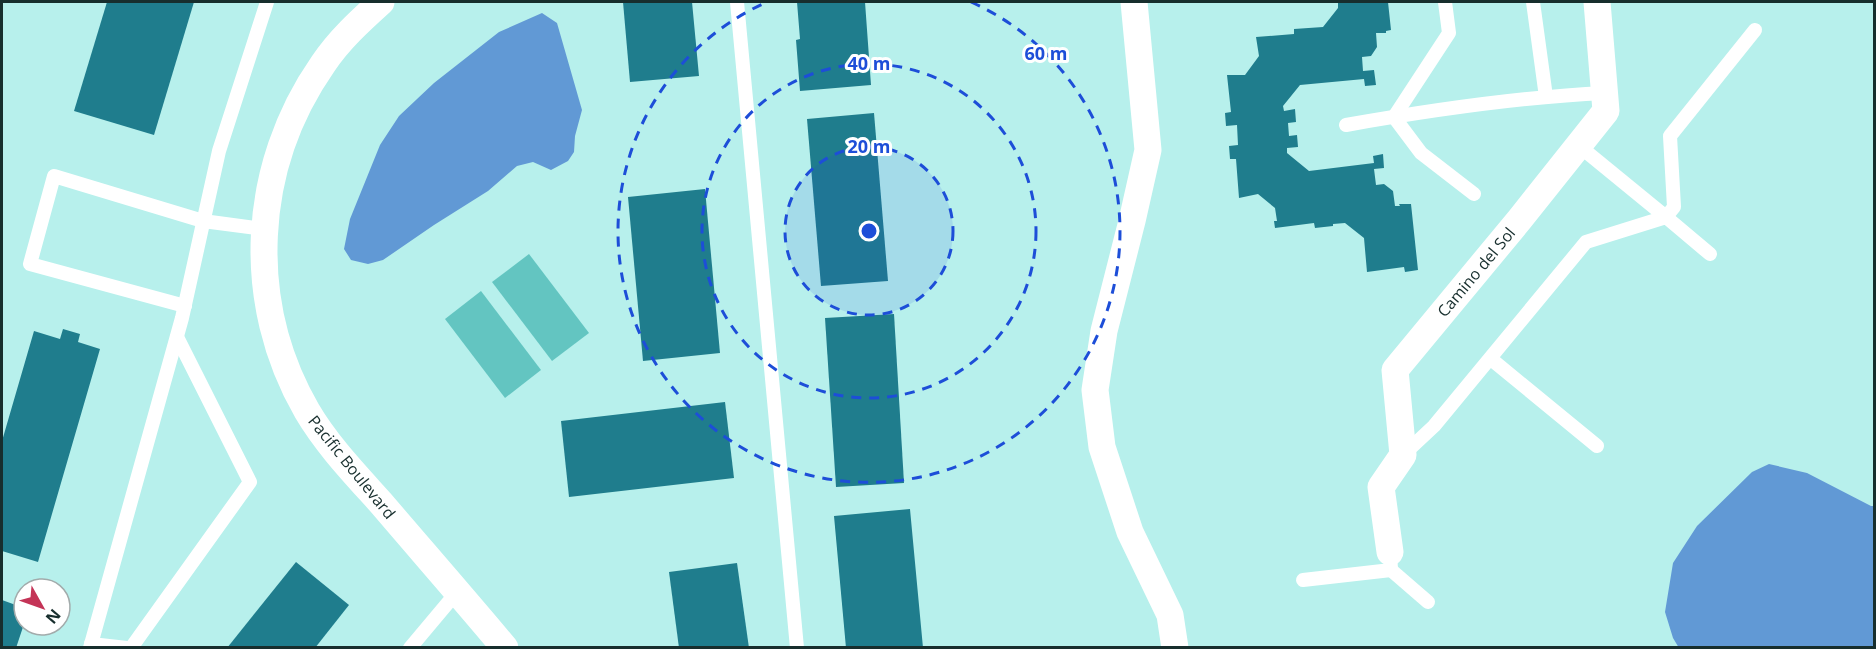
<svg xmlns="http://www.w3.org/2000/svg" width="1876" height="649" viewBox="0 0 1876 649" font-family="'Open Sans',sans-serif">
<style>
.green{fill:#63c5c1}
.water{fill:#6199d5}
.building{fill:#1f7d8d}
.lines{fill:none;stroke-linecap:round;stroke-linejoin:round}
.lane{stroke:#fff;stroke-width:14}
.street{stroke:#fff;stroke-width:27}
.ring{fill:none;stroke:#1d4ed8;stroke-width:3;stroke-dasharray:10 8}
.labels{text-anchor:middle;dominant-baseline:central;stroke-width:6;stroke-linejoin:round;paint-order:stroke}
.street-label{font-size:16px;fill:#172e2d;stroke:#fff}
.centre{fill:#1d4ed8;stroke:#fff;stroke-width:3}
.ring-label{font-size:18px;text-anchor:middle;font-weight:bold;fill:#1d4ed8;stroke:#fff;stroke-width:6;stroke-linejoin:round;paint-order:stroke}
</style>
<rect width="100%" height="100%" fill="#b7f0ec"/>
<g class="green">
<path d="M529 254 589 333 552 361 492 282Z"/>
<path d="M481 291 541 370 505 398 445 319Z"/>
</g>
<g class="water">
<path d="M542 13 557 23 582 110 575 136 574 152 568 161 551 170 533 162 517 166 488 191 434 225 383 260 368 264 351 260 344 249 350 219 380 145 399 116 434 83 499 32Z"/>
<path d="M1769 464 1807 473 1871 506H1874V647L1679 648 1673 638 1665 612 1673 563 1697 526 1752 472Z"/>
</g>
<g class="building">
<path d="M107 2H194L154 135 74 111Z"/>
<path d="M623 2H692L699 76 630 82Z"/>
<path d="M797 2H865L871 85 800 91 796 40 800 39Z"/>
<path d="M1338 2H1388L1391 30 1386 31V33H1376L1377 47 1371 56 1362 57 1363 71 1374 70 1376 85 1365 86 1364 79 1300 85 1283 106 1284 111 1295 109 1296 122 1288 123 1289 136 1297 135 1298 147 1287 148V153L1309 171 1374 163 1373 156 1383 154 1384 168 1374 169 1376 185 1384 184 1393 191 1395 206H1400L1399 204H1411L1418 270 1405 272 1404 267 1367 272 1364 238 1345 223 1333 224V226L1315 228 1314 223 1275 228 1274 221H1277L1275 208 1258 194 1239 198 1236 159H1230L1229 146 1238 145 1237 125 1226 126 1225 113 1231 112 1227 75H1245L1259 56 1256 37 1294 34V29L1323 27 1338 8Z"/>
<path d="M874 113 888 281 821 286 807 119Z"/>
<path d="M705 189 720 353 643 361 628 197Z"/>
<path d="M894 314 904 483 836 487 825 318Z"/>
<path d="M63 329 80 334 78 342 100 349 38 562 2 551V441L34 331 60 339Z"/>
<path d="M725 402 734 478 569 497 561 421Z"/>
<path d="M910 509 923 648H846L834 516Z"/>
<path d="M296 562 349 605 315 648H227Z"/>
<path d="M737 563 749 648H679L669 572Z"/>
<path d="M2 600 24 608V624L16 648H2Z"/>
</g>
<g class="lines">
<g class="lane">
<path d="M737 2 797 648"/>
<path d="M1445 2 1449 33 1394 117 1421 153 1474 194"/>
<path d="M1533 2 1546 97"/>
<path d="M1346 125C1431 110 1519 97 1605 93"/>
<path d="M1578 145 1666 217 1674 207 1670 136 1755 30"/>
<path d="M185 306 30 264 54 176 203 221 264 229"/>
<path d="M1491 359 1597 446"/>
<path d="M1403 455 1434 426 1586 242 1666 217 1710 254"/>
<path d="M1391 570 1428 602"/>
<path d="M1303 580 1391 570 1390 552"/>
<path d="M91 644 127 648"/>
<path d="M90 648 182 318 219 151 267 2"/>
<path d="M131 648 250 482 177 337"/>
<path d="M410 648 457 592"/>
</g>
<g class="street">
<path d="M381 2C360 21 339 40 323 64 251 167 244 302 307 411 327 445 355 474 381 503 422 551 464 599 505 648"/>
<path d="M1134 2 1148 150 1132 221 1104 331 1095 390 1102 447 1130 532 1170 615 1175 648"/>
<path d="M1390 552 1381 487 1403 455 1395 370 1520 219 1606 111 1597 2"/>
</g>
</g>
<circle cx="869" cy="231" r="84" fill="#1d4ed8" fill-opacity=".12"/>
<g class="ring">
<circle cx="869" cy="231" r="84"/>
<circle cx="869" cy="231" r="167"/>
<path d="M971 2A251 251 0 1 1 767 2"/>
</g>
<g class="labels">
<g class="street-label">
<text transform="translate(1476 272) rotate(-50)">Camino del Sol</text>
<text transform="translate(352 467) rotate(51)">Pacific Boulevard</text>
</g>
</g>
<circle cx="869" cy="231" r="9" class="centre"/>
<g class="ring-label">
<text x="1046" y="60">60 m</text>
<text x="869" y="70">40 m</text>
<text x="869" y="153">20 m</text>
</g>
<rect width="1876" height="649" fill="none" stroke="#172e2d" stroke-width="6"/>
<g transform="translate(42 607) rotate(130)"><circle r="28" fill="#ffffff" stroke="#a2abab" stroke-width="1.5"/>
<path d="M0-4.5L10 22L0 15L-10 22Z" fill="#c43457"/>
<text y="-9" font-size="16" font-weight="bold" text-anchor="middle" fill="#172e2d">N</text>
</g>
</svg>
